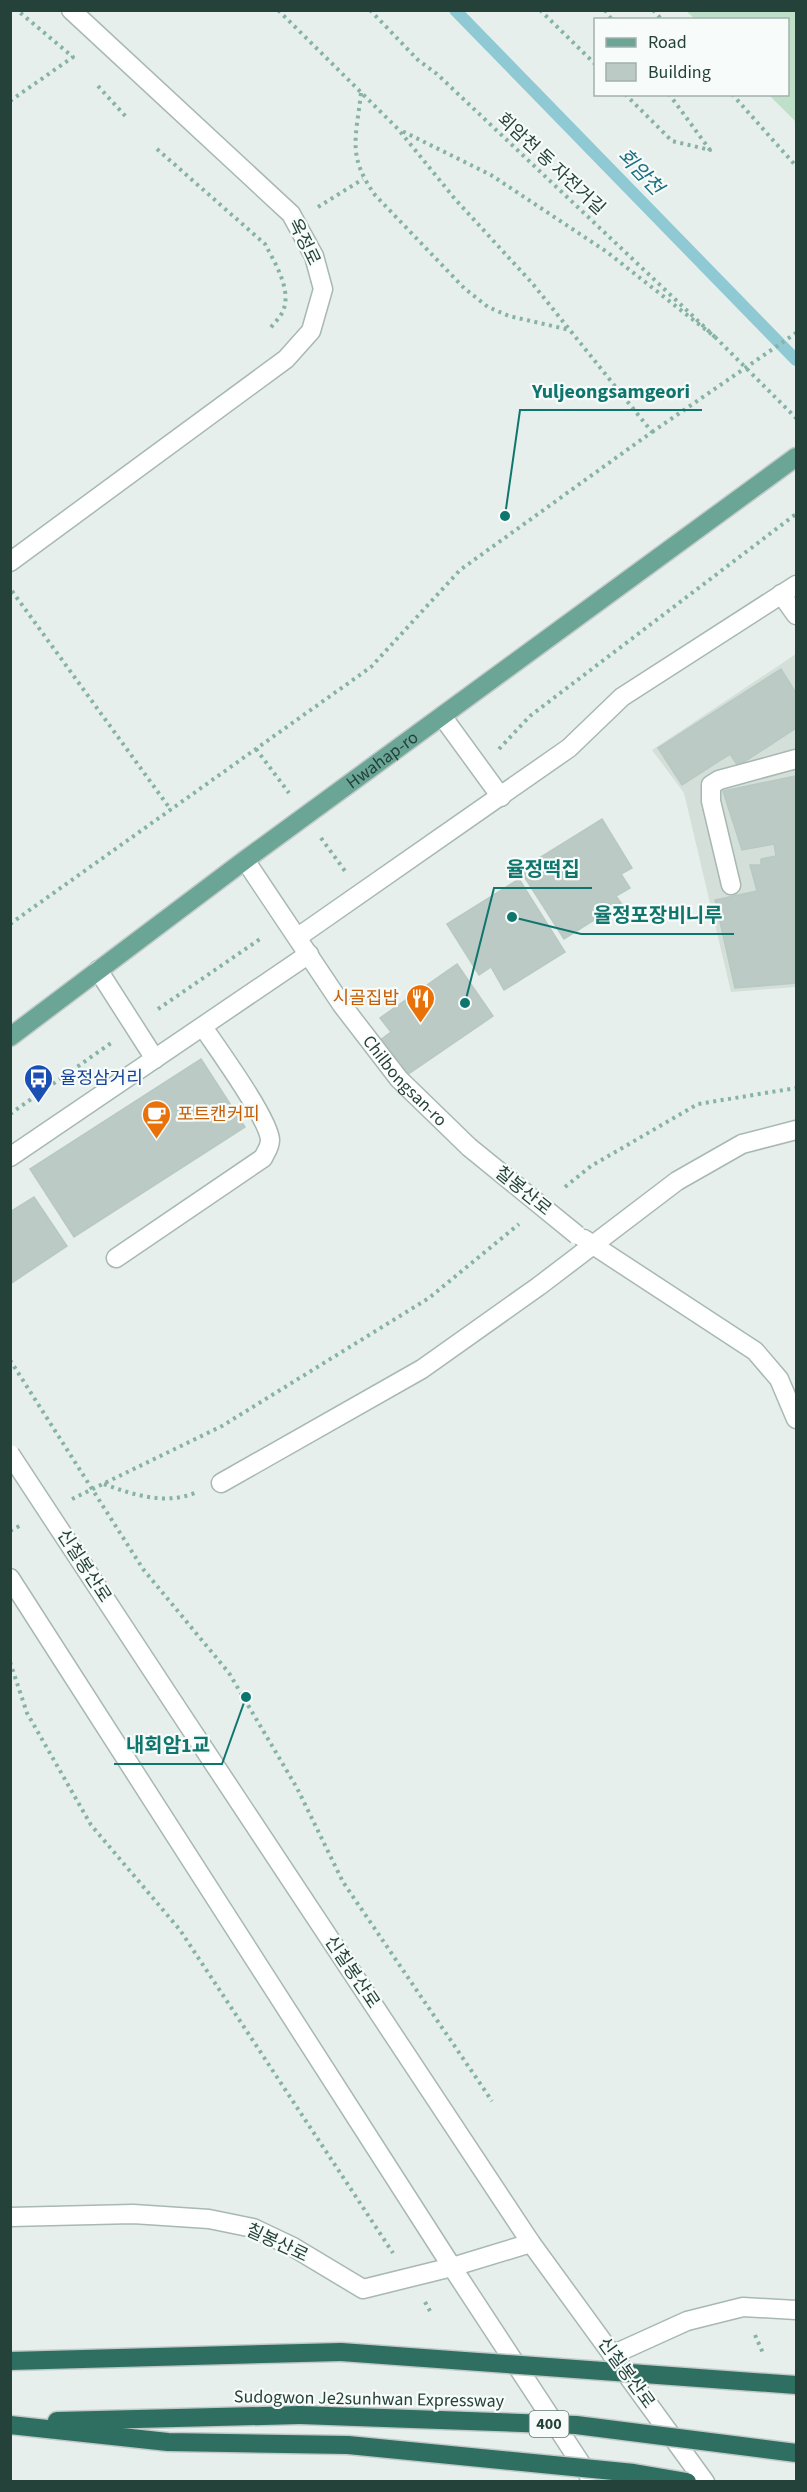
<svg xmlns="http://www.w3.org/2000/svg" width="807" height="2492" viewBox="0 0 807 2492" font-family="'Source Sans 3','Noto Sans KR',sans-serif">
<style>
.built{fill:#d4dfda}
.green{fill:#bfe0c8}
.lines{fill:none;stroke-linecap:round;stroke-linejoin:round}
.stream{stroke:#8ec9d4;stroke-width:12}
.building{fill:#bbcac4;stroke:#b8c9c2;stroke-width:1.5}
.minor-casing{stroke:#a8b8b2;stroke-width:21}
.major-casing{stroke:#c2cac8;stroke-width:21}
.highway-casing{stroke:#c2cac8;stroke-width:21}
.path{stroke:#86b3a5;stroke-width:4;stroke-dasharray:3 4.5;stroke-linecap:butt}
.minor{stroke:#fff;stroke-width:18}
.major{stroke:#6aa596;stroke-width:18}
.highway{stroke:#2f6f62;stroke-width:18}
.minor-bridge-casing{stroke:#a8b8b2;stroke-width:21;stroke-linecap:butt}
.highway-bridge-casing{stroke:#c2cac8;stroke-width:21;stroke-linecap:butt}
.path-bridge{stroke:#86b3a5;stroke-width:4;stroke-dasharray:3 4.5;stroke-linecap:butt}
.minor-bridge{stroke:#fff;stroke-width:18}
.highway-bridge{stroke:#2f6f62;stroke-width:18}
.labels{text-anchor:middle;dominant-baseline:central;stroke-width:4.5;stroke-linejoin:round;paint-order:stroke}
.shield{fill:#f7fbf9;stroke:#637a73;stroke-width:1.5}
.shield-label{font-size:16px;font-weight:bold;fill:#24423a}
.street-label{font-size:18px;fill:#24423a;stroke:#f7fbf9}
.food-label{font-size:18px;fill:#c56008;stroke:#f7fbf9;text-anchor:end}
.transit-label{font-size:18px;fill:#164399;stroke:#f7fbf9;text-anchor:start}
.water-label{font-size:20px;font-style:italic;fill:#1c6f80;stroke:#f7fbf9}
.leader{fill:none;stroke:#0f766e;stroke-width:2}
.callout-dot{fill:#0f766e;stroke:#f7fbf9;stroke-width:2}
.callout-label{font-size:20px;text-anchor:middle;font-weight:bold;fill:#0f766e;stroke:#f7fbf9;stroke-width:4.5;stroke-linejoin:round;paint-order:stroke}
</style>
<rect width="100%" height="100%" fill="#e6efeb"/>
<path class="built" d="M796 654V987L731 992 684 793 652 750Z"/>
<path class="green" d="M686 11H796V122L769 95 788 94V20L695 19Z"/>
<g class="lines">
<path class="stream" d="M455 10 796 360"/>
</g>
<g class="building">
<path d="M781 669 796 693V728L738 766 730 754 682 785 658 748Z"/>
<path d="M796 776V983L735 988 715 900 757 891 750 865H761V859L776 856 774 844 742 850 723 791Z"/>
<path d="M602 819 632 868 621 874 630 888 616 896 621 903 564 939 520 870Z"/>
<path d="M519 879 565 952 504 990 491 967 479 975 447 924Z"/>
<path d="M457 964 493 1016 404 1077 379 1041 391 1032 380 1018Z"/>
<path d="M201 1059 245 1127 74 1237 30 1169Z"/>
<path d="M34 1197 67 1246 10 1284V1212Z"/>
</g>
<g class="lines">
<defs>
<g id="minor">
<path d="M10 562 286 359 311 331 323 289 314 256 291 214 71 10"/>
<path d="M781 594 796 615"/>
<path d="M442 716 501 797"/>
<path id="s1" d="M245 860 342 1005 399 1079 469 1147"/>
<path d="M731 885 711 801V785L719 780 796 759"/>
<path d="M298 937 569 748 622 697 796 585"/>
<path d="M98 970 155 1059"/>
<path d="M10 1157 309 954"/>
<path d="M584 1239 755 1351 779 1379 796 1419"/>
<path d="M116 1258 263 1158C266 1152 270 1147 270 1140 269 1119 217 1048 203 1027"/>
<path d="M221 1483 422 1369 539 1286 677 1181 742 1144 796 1130"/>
<path d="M10 1578 452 2267 593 2482"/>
<path d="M175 1705 531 2243 705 2482"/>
<path d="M10 2217 133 2214 209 2219 253 2228 293 2247 363 2289 452 2267 531 2243"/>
<path d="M612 2355 687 2321 743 2307 796 2310"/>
</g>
<g id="major">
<path id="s2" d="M10 1037 245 860 796 457"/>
</g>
<g id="highway">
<path d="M10 2361 341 2352"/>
<path d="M57 2421 300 2415"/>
<path d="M10 2425 168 2442 348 2445"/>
</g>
</defs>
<use href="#minor" class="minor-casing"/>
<use href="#major" class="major-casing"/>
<use href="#highway" class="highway-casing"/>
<g class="path">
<path d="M370 10 418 60 437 74 715 337 607 252 491 175 402 131"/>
<path d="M540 10 596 65"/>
<path d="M605 10 612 20"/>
<path d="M653 10 662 20"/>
<path d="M98 86 128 119"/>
<path d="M361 93C356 138 347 156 375 195L464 288 488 307 509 316 570 330"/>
<path d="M625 94 672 141 710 150 669 94"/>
<path d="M732 94 796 166"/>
<path d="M10 101 73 57 17 10"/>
<path d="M157 149 265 244C275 263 292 290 283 311 280 318 273 324 269 330"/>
<path d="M318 207 363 179"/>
<path d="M715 337 796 418"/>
<path d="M12 591 171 810"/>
<path d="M256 749 289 793"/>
<path d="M499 749 530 716 796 514"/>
<path d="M321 838 345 871"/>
<path d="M10 924 371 667 460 570 652 432 532 283 455 199 398 129 278 10"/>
<path d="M158 1009 263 937"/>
<path d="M10 1114 111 1043"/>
<path d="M565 1187 591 1166 698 1104 796 1088"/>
<path d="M104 1484C134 1495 164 1505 195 1493"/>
<path d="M72 1499 222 1426 429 1298 519 1224"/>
<path d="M10 1531 23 1524"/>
<path d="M10 1662 27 1713 91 1825 180 1930 393 2253"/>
<path d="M229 1673 297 1788 343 1882 492 2101"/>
<path d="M425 2302 430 2311"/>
<path d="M755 2335 763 2353"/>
</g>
<use href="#minor" class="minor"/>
<use href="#major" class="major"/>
<use href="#highway" class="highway"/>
<defs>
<g id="minor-bridge">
<path d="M469 1147 577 1235"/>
<path d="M10 1454 175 1705"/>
</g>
<g id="highway-bridge">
<path d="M341 2352 796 2385"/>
<path d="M300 2415 576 2425 796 2453"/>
<path d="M348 2445 634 2473 687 2482"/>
</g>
</defs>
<use href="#minor-bridge" class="minor-bridge-casing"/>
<use href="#highway-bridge" class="highway-bridge-casing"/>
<g class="path-bridge">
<path d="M652 432 796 333"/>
<path d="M10 1360 143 1569 229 1673"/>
</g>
<use href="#minor-bridge" class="minor-bridge"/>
<use href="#highway-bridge" class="highway-bridge"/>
</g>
<defs>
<symbol id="restaurant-pin" viewBox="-11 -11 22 30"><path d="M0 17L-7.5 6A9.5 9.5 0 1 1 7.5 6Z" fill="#e8710a" stroke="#f7fbf9"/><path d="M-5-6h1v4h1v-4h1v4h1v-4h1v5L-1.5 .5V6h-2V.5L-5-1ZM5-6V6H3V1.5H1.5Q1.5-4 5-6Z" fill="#fff"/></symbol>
<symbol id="bus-pin" viewBox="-11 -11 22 30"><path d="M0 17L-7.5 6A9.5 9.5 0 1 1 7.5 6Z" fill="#1a4fb4" stroke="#f7fbf9"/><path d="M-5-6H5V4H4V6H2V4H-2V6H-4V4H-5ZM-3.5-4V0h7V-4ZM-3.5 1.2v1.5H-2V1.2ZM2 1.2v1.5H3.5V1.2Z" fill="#fff"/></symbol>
<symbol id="cafe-pin" viewBox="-11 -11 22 30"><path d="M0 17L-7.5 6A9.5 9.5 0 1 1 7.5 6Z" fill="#e8710a" stroke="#f7fbf9"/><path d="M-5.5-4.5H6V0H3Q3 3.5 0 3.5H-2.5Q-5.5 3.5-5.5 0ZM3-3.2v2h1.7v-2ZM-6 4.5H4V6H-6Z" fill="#fff"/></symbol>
</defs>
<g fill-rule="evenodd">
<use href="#restaurant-pin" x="404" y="982" width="33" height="45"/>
<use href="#bus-pin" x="22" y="1062" width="33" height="45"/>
<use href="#cafe-pin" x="140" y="1098" width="33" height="45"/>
</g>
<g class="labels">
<rect class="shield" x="529.5" y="2411" width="39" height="26" rx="4.5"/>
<g class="shield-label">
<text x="549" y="2424">400</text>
</g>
<g class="street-label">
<text transform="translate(551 164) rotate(43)">회암천 동 자전거길</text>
<text transform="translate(304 242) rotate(64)">옥정로</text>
<text stroke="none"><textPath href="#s2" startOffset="464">Hwahap-ro</textPath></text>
<text stroke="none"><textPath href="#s1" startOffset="273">Chilbongsan-ro</textPath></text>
<text transform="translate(523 1191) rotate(39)">칠봉산로</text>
<text transform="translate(84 1566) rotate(57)">신칠봉산로</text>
<text transform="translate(352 1972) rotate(56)">신칠봉산로</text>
<text transform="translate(277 2243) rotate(25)">칠봉산로</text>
<text transform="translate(626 2373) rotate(54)">신칠봉산로</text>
<text transform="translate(369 2399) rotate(1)">Sudogwon Je2sunhwan Expressway</text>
</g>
<g class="food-label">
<text x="399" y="998">시골집밥</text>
<text x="177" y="1114" text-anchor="start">포트캔커피</text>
</g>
<g class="transit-label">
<text x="60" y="1078">율정삼거리</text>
</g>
<g class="water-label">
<text transform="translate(640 172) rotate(46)">회암천</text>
</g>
</g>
<path class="leader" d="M505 516L520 410H702M465 1003L494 888H592M512 917L581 934H734M246 1697L222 1764H114"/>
<g class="callout-dot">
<circle cx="505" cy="516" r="6"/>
<circle cx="465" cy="1003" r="6"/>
<circle cx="512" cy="917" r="6"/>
<circle cx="246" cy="1697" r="6"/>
</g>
<g class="callout-label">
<text x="611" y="398">Yuljeongsamgeori</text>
<text x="543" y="876">율정떡집</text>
<text x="658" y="922">율정포장비니루</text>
<text x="168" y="1752">내회암1교</text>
</g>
<rect width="807" height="2492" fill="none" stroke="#24423a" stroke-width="24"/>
<rect x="594" y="18" width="195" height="78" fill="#f7fbf9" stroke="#a3b1ad" stroke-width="1.5"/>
<rect x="606" y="38" width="30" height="9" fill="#6aa596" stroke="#a3b1ad" stroke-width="1.5"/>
<text x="648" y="48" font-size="18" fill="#24423a">Road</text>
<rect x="606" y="63" width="30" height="18" fill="#bbcac4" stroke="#a3b1ad" stroke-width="1.5"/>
<text x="648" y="78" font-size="18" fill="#24423a">Building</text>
</svg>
